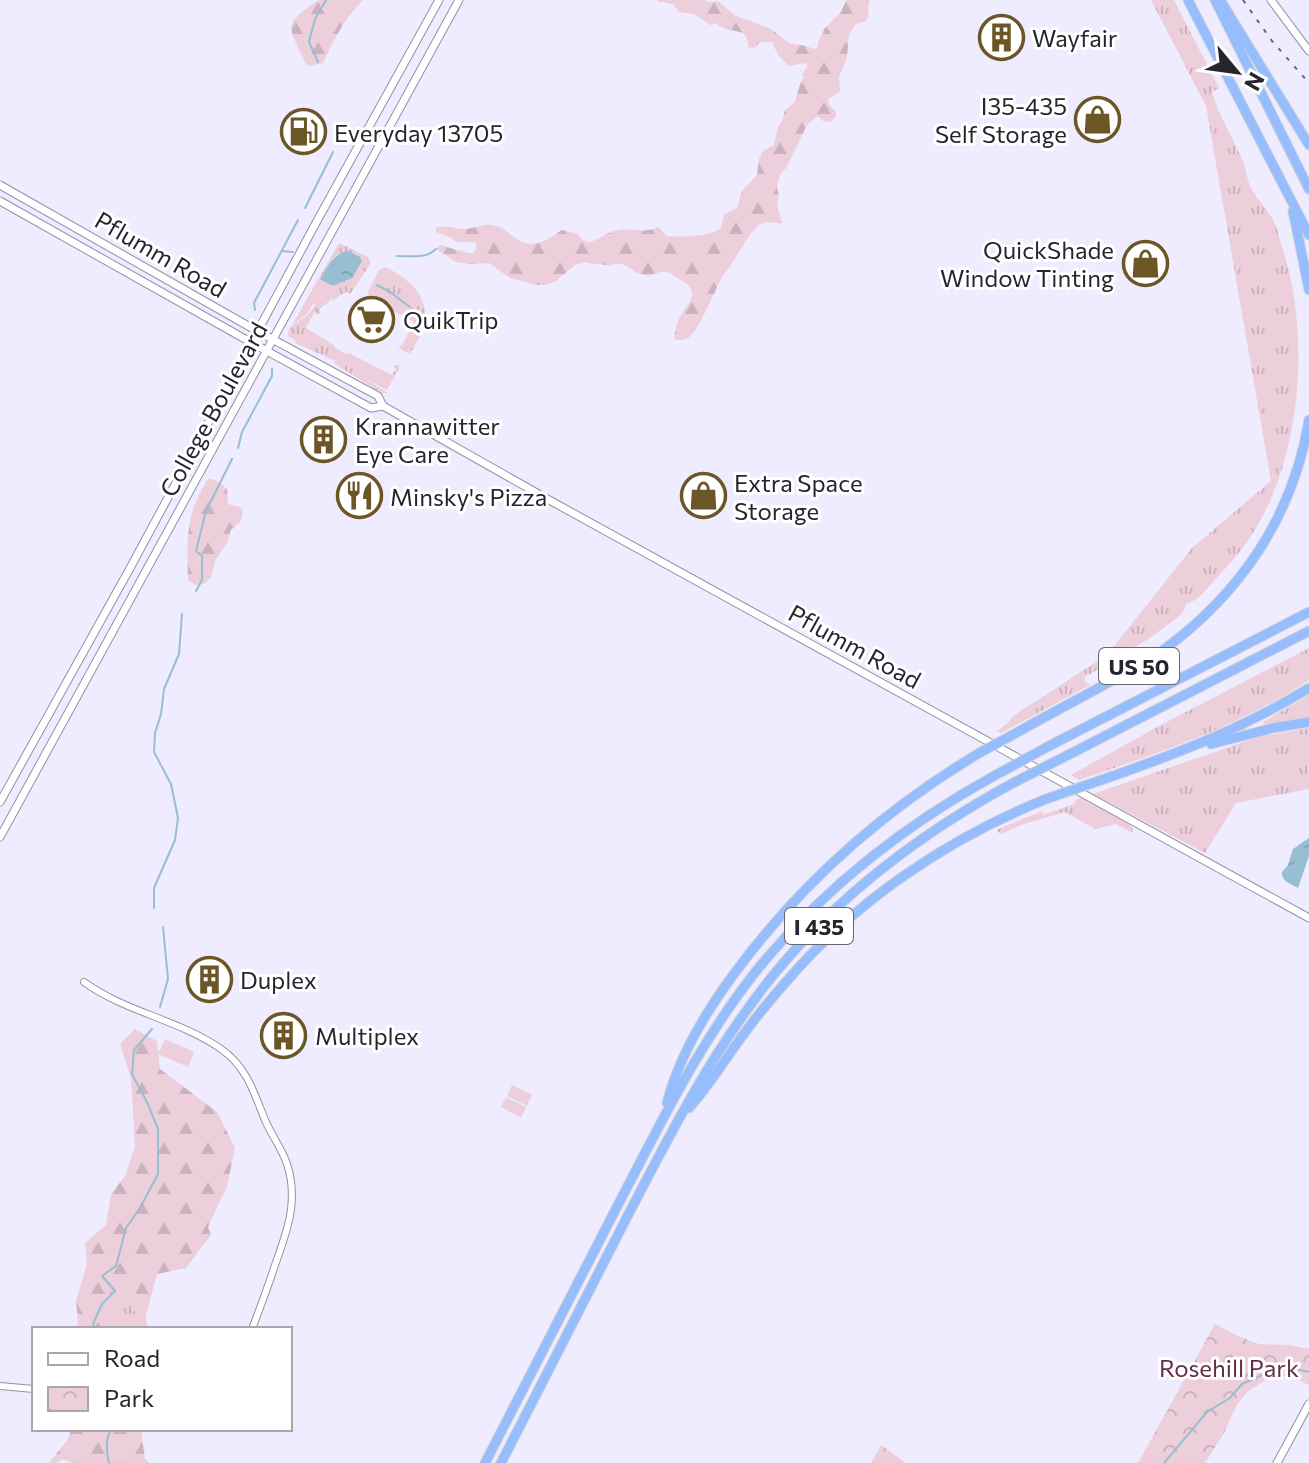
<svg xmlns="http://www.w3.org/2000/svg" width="1309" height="1463" viewBox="0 0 1309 1463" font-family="Commissioner,sans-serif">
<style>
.grass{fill:url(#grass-tufts)}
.forest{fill:url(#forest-firs)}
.park{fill:url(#park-crowns)}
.pitch{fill:#edcfdb}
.water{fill:url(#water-ripples)}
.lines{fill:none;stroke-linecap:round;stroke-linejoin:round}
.stream{stroke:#97bed2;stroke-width:2}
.tertiary-casing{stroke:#9391a5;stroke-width:8}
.secondary-casing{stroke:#9391a5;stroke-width:9}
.motorway-casing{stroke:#d4d3d5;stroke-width:11}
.tertiary{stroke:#fff;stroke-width:6}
.secondary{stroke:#fff;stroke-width:7}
.motorway{stroke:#96bdfd;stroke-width:9}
.rail{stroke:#686772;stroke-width:2;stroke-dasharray:4 8;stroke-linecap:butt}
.motorway-bridge-casing{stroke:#d4d3d5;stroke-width:11;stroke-linecap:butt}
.motorway-bridge{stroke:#96bdfd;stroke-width:9}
.labels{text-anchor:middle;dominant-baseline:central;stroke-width:6;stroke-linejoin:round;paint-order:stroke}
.shield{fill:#fff;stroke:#67666d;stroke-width:2}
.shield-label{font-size:22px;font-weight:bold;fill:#26252e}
.poi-label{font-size:24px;fill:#26252e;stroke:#fff;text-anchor:start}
.street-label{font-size:24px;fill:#26252e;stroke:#fff}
.park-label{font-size:24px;fill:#622e47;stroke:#fff}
</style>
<defs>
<pattern id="grass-tufts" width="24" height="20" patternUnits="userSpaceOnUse" patternTransform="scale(2)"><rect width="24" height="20" fill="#edcfdb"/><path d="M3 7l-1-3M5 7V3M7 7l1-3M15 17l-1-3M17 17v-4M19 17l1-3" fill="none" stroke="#cbb2bc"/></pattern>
<pattern id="forest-firs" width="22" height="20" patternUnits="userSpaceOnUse" patternTransform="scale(2)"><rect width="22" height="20" fill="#edcfdb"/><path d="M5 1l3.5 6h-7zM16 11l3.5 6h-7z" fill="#cbb2bc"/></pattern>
<pattern id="park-crowns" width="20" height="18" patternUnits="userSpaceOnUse" patternTransform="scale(2)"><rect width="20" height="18" fill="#edcfdb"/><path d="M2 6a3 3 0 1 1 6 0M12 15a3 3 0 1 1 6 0" fill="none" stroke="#cbb2bc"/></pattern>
<pattern id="water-ripples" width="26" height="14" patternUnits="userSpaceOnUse" patternTransform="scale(2)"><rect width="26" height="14" fill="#97bed2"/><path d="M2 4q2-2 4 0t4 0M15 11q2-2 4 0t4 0" fill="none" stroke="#82a3b5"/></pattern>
</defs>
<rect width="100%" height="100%" fill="#eeecfe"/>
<g class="grass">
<path d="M1151 0H1174L1219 88 1212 92C1219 116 1232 136 1242 159 1247 169 1246 178 1251 188 1257 199 1266 208 1272 218 1278 228 1280 242 1284 253 1309 335 1302 445 1260 521 1246 548 1223 571 1203 593L1195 600 1186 604 1182 614 1150 638 1085 677 1084 681 1090 685 1001 733 997 731 1009 722 1013 716 1107 655 1192 548 1271 481 1206 106Z"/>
<path d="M339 243 368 257 371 263 350 294 346 292 333 300 330 299V301L320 308V314L314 313 306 328 334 345V347L346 354 349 353 392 375 396 369 394 367 395 365H399V369L387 390 362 377 388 393H382L379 390H377L338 366 334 363 335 361 295 343V340L288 336V332L290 327 308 315 316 304H313L307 314 292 325Z"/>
<path d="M386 267C427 289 437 313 410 354L402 350 398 346H401L411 329 408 325H412L414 322 370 298 367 293 379 270Z"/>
<path d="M1309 648V680C1238 727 1159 753 1079 780L1071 775 1157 727Z"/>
<path d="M1309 695V717L1264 725 1263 722Z"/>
<path d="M1309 728V789L1236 803 1205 853 1093 794 1258 737Z"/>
<path d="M1082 797 1129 824 1133 829 1132 833 1116 824 1095 829 1065 812 1024 824 1001 834 996 830 1042 811 1043 815 1074 804 1076 800Z"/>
<path d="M109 1292H119L132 1296 135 1312 146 1315 147 1329H112L106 1308Z"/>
</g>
<g class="forest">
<path d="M319 0H363C345 17 333 42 323 63L310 66 306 64C288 23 281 26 319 0Z"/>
<path d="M657 0H704L708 2 718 1 734 15 771 29 789 43 806 46 814 49 817 48 819 39 823 33 824 29 841 12 846 0H870C866 7 871 13 866 21L856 24 849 34 847 58 839 77 840 92 828 99 829 105 836 112V117L830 122 823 121 818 116 807 125 786 168 780 174 777 187 779 196 777 204 782 223C776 224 769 221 763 223 751 226 733 266 723 275 715 289 700 330 688 338 685 340 680 340 676 340L674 337C676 331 676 325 679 319 685 306 702 294 684 282 679 279 673 274 667 272 659 269 652 278 643 275 629 271 623 258 609 266 600 263 594 265 585 262L575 265 556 281 545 285H537L510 278 489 263 471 264 456 262 436 249 440 245 468 253H474L477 245 474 242H456L450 237 436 232V228C447 224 456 230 467 229 479 227 487 222 499 227 505 229 510 234 515 238 532 251 547 240 562 230L578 234 583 240 589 243C599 239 609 231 619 230 634 228 645 234 658 227L667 236C682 237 709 237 721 228L724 214 737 208 742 191 757 175 759 159 763 151 774 145 778 126 782 121 785 110 795 102 801 81 804 78 802 74 808 66 805 63 789 66 778 55 772 42H760L754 48 748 47C749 24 731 37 716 23L710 25 694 14 679 12 673 4 659 2Z"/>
<path d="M208 479C217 479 221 484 227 489L228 504 240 507 243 512 240 522 231 530 227 543 215 561 211 578 203 584 195 585 188 580C187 540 185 514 208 479Z"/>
<path d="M135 1029 157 1041 160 1069 217 1112 235 1148 227 1186 208 1227 211 1235 186 1268 157 1274 146 1315 135 1312 131 1296 119 1292H109L106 1308 112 1329H77L78 1321 76 1301 87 1264 85 1243 106 1225 111 1194 125 1176 135 1146 131 1079 120 1044Z"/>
<path d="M71 1429H141L145 1459 149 1463H73L62 1459 56 1463H49L68 1439Z"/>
</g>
<g class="park">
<path d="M1215 1324 1238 1336 1258 1344 1290 1345 1309 1349V1385L1289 1376 1268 1378 1247 1392 1237 1405 1224 1433 1205 1463H1138Z"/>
<path d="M881 1445 906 1463H871Z"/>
</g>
<g class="pitch">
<path d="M165 1039 194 1052 188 1067 158 1054Z"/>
<path d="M512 1085 532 1095 527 1106 507 1096Z"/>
<path d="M506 1097 526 1107 521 1118 501 1107Z"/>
</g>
<g class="water">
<path d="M349 251 360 257 362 261 352 278 333 286 320 279C327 267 334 253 349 251Z"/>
<path d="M1309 838V856L1298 888C1291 884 1281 881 1282 872L1288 865 1293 849Z"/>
</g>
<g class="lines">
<g class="stream">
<path d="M318 62 309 42 315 19 326 0"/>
<path d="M305 208 333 152"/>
<path d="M282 251 293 252"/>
<path d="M397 256C411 256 426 259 436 249"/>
<path d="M377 285 390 292 410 307"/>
<path d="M255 310 254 303 298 220"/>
<path d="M238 448 242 432 272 376V369"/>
<path d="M196 591 202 580V556L196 551 206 511 232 459"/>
<path d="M154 908V888L175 840 178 818 171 784 154 752 155 733 161 714 164 689 179 654 182 614"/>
<path d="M160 1007 168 979 163 927"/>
<path d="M95 1329 93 1324 102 1304 115 1291 102 1276 116 1266 126 1228 140 1208 158 1174V1129L147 1102 132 1074 134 1050 152 1029"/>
<path d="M109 1463C106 1451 105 1440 111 1429"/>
<path d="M1164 1463 1207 1412 1230 1398 1242 1384 1269 1372 1282 1369 1292 1368 1309 1372"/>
</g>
<defs>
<g id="tertiary">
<path d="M84 982C125 1012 180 1020 221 1049 247 1067 254 1093 265 1120 272 1136 282 1149 287 1164 299 1200 287 1232 275 1265 268 1287 260 1308 252 1329"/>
<path d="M0 1386 34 1389"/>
</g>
<g id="secondary">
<path d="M1271 0 1309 51"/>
<path d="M0 185 250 327 378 396 383 406 551 501 1309 918"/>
<path d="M0 201 245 339 371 408 383 406"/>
<path d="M0 802 129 570 317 221 439 0"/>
<path d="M0 837 459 0"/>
<path d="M1277 1463 1309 1404"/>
</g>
<g id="motorway">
<path d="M1188 0 1309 235"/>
<path d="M1215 0 1309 189"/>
<path d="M1222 3 1309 145"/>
<path d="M1293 211 1309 290"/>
<path d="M1018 732C1046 716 1075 701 1104 685 1123 674 1143 664 1162 651 1240 594 1293 517 1309 420"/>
<path d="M1211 744 1273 728 1309 722"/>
<path d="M1049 746 1309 612"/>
<path d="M1074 752 1309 631"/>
<path d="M1110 777C1181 752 1244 728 1309 688"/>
<path d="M667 1103C679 1056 705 1013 734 974 800 884 885 809 981 752"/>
<path d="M689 1108C709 1086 725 1059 743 1035 756 1017 770 1000 785 983 855 901 947 839 1046 799"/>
<path d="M485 1463C530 1375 576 1287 621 1199 662 1121 701 1040 757 970 822 890 903 826 994 776"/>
<path d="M501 1463C542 1382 584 1302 625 1221 670 1134 713 1049 775 973 841 893 924 831 1015 782"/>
</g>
</defs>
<use href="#tertiary" class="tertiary-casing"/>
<use href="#secondary" class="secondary-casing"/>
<use href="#motorway" class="motorway-casing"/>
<use href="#tertiary" class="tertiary"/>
<use href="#secondary" class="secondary"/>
<use href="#motorway" class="motorway"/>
<path class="rail" d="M1243 0 1272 41 1309 83"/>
<defs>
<g id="motorway-bridge">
<path d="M981 752 1018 732"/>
<path d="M994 776 1049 746"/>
<path d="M1015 782 1074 752"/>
<path d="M1046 799 1110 777"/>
</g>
</defs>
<use href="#motorway-bridge" class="motorway-bridge-casing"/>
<use href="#motorway-bridge" class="motorway-bridge"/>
</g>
<defs>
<symbol id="building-ring" viewBox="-11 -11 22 22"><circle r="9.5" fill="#fff" stroke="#6d5626" stroke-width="1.5"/><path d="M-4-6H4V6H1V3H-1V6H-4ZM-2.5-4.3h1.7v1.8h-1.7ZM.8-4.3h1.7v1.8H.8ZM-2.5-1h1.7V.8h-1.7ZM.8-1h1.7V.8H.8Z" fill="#6d5626"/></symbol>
<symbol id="shop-ring" viewBox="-11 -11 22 22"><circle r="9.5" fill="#fff" stroke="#6d5626" stroke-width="1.5"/><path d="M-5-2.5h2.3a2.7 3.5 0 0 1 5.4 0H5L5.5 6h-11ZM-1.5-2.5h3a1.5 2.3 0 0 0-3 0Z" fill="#6d5626"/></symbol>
<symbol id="fuel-ring" viewBox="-11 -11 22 22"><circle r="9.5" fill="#fff" stroke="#6d5626" stroke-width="1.5"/><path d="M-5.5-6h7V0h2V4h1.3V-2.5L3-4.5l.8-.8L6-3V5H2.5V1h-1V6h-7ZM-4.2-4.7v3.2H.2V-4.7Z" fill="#6d5626"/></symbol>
<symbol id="supermarket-ring" viewBox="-11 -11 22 22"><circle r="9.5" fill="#fff" stroke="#6d5626" stroke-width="1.5"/><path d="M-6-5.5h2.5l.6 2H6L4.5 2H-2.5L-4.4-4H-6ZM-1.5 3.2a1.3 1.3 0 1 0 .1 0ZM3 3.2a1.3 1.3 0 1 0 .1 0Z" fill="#6d5626"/></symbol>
<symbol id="restaurant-ring" viewBox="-11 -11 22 22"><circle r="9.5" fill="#fff" stroke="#6d5626" stroke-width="1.5"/><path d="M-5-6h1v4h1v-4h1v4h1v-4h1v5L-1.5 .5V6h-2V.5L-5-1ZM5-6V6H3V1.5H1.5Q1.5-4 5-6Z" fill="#6d5626"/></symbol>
</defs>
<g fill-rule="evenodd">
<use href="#building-ring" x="976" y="12" width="51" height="51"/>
<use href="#shop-ring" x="1072" y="94" width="51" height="51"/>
<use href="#fuel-ring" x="278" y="106" width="51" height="51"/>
<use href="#shop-ring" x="1120" y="238" width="51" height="51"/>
<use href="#supermarket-ring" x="346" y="294" width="51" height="51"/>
<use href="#building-ring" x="298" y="414" width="51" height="51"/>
<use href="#restaurant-ring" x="334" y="470" width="51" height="51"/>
<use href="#shop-ring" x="678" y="470" width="51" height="51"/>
<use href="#building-ring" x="184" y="954" width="51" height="51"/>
<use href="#building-ring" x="258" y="1010" width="51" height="51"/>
</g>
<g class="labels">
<g class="shield">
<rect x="1099" y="648" width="80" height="36" rx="6"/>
<rect x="785" y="908" width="68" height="36" rx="6"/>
</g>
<g class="shield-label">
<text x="1139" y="666">US 50</text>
<text x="819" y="926">I 435</text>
</g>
<g class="poi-label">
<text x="1032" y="37">Wayfair</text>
<text x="1067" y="105" text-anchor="end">I35-435<tspan x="1067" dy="28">Self Storage</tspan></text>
<text x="334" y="132">Everyday 13705</text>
<text x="1114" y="249" text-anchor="end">QuickShade<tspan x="1114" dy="28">Window Tinting</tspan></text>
<text x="403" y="319">QuikTrip</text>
<text x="355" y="425">Krannawitter<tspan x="355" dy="28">Eye Care</tspan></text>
<text x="734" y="482">Extra Space<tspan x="734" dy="28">Storage</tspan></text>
<text x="390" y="496">Minsky's Pizza</text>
<text x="240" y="979">Duplex</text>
<text x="315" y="1035">Multiplex</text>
</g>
<g class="street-label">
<text transform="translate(161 254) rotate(30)">Pflumm Road</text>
<text transform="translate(213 409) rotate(-61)">College Boulevard</text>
<text transform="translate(855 646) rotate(29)">Pflumm Road</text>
</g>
<g class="park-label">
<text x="1229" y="1367">Rosehill Park</text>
</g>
</g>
<rect x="32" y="1327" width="260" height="104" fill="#ffffff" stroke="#a8a8ab" stroke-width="2"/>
<rect x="48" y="1353" width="40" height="12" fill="#ffffff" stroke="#a8a8ab" stroke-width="2"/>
<text x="104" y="1367" font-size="24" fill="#26252e">Road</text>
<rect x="48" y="1387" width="40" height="24" fill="url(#park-crowns)" stroke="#a8a8ab" stroke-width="2"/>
<text x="104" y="1407" font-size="24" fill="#26252e">Park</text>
<g transform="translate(1237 72) rotate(119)" stroke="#ffffff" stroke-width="6" paint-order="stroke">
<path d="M0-6L14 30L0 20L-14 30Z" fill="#26252e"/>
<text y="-12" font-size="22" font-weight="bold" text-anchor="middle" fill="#26252e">N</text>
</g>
</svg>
